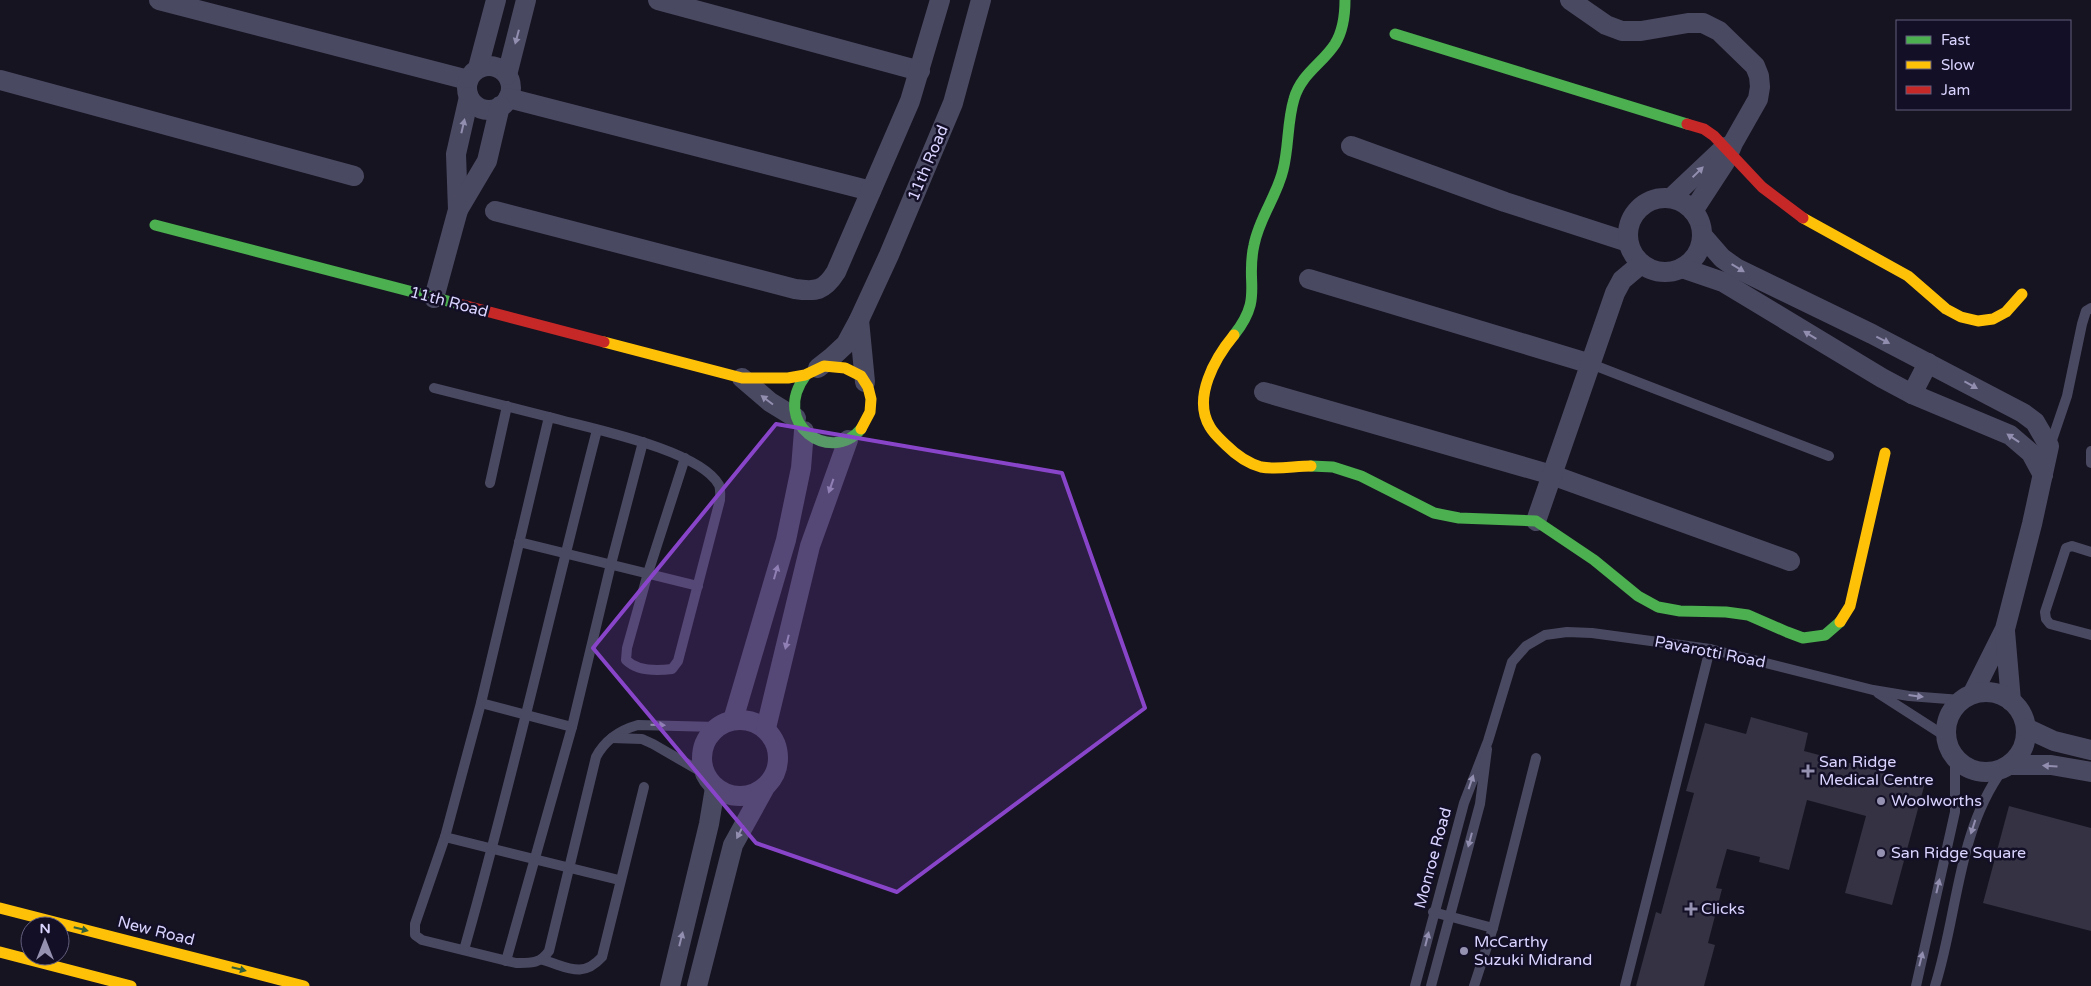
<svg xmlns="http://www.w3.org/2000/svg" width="2091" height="986" viewBox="0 0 2091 986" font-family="'Varela Round',sans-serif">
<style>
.building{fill:#343243}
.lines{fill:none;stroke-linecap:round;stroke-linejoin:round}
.lane{stroke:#4a4962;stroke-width:10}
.street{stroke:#4a4962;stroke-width:20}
.fast{stroke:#4caf50;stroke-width:11}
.slow{stroke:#ffc107;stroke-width:11}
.jam{stroke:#c62828;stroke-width:11}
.oneway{fill:#928eb0}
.oneway2{fill:#305f3b}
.marked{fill:#8945c9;fill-opacity:0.2;stroke:#8945c9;stroke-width:4;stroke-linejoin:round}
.poi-dot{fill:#9591b1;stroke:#130f26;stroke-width:2}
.labels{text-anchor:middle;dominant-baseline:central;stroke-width:5;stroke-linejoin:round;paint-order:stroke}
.street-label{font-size:16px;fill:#d9d4ff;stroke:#130f26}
.poi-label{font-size:16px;fill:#d9d4ff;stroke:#130f26;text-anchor:start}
</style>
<rect width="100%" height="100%" fill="#161421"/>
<g class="building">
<path d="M1751 717 1808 733 1804 751 1925 783 1892 905 1845 893 1866 816 1807 800 1789 870 1759 862 1760 857 1727 849 1716 888 1722 889 1708 943 1715 945 1704 986H1636L1656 912 1661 914 1694 793 1686 791 1705 723 1746 734Z"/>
<path d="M2009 806 2091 828V931L1983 903Z"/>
</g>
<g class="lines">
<g class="lane">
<path d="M1591 364 1829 456"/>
<path d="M434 388 549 417 481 703 445 837 415 924V935L422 940 516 963C531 963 540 964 549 951L596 757C605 740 620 730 638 725L717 727"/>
<path d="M549 417C588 428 699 449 719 485 721 490 720 495 720 500L678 661 672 669C657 671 637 671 626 660L627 648 648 573 685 458"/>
<path d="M2050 446 2067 396 2082 324 2086 311 2091 308"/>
<path d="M2091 451V463"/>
<path d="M490 483 507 406"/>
<path d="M519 542 698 586"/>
<path d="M2091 552 2072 546 2066 548 2045 612 2046 619 2050 624 2091 635"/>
<path d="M1878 693 1945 736"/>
<path d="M481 703 572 727"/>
<path d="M612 738 642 739 653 744 705 774"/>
<path d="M445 837 619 880"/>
<path d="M1433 912 1493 928 1536 758"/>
<path d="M464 950C513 778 552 603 597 430"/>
<path d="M543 960C568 967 582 979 602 957L644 787"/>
<path d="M506 961 572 727 611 564 643 442"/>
<path d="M1415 986 1464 803 1488 741 1512 662 1526 646 1545 635 1567 632 1592 633 1710 649 1873 690 1909 696 1961 700"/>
<path d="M1431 986 1480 804 1487 749"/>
<path d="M1474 986 1493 928"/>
<path d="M1625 986 1710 649"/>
<path d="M1916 986 1955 812V760"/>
<path d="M1935 986C1958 914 1957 832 2003 769"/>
</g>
<g class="street">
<path d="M159 0 468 80"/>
<path d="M658 0 920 71"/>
<path d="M1570 0 1606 25 1622 31H1641L1688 23H1703L1719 31 1755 66 1759 76 1760 87 1758 99 1733 143 1725 162 1693 211"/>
<circle cx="489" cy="88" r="22"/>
<path d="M478 68 496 0"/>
<path d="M507 75 526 0"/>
<path d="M0 80 354 176"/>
<path d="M508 98 871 191"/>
<path d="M1351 146 1505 202 1628 242"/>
<circle cx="1665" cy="235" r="37"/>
<path d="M1671 198 1725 147"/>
<path d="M458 210 456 154 469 97"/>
<path d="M495 211 795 289C816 292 824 291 836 272L910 101 940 0"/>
<path d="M1702 235 1722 258 1736 268 1872 334 2023 413 2035 422 2049 446 2032 524 2005 629 1973 693"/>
<path d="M1682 268 1723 282 1882 378 1912 394 2010 435 2031 453 2043 475"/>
<path d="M1309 279 1591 364"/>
<path d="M434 298 458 210 487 161 500 106"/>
<path d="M859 320 865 382"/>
<path d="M818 368 832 357 846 344 859 320 889 255 953 103 981 0"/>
<path d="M742 378 770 402 796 418"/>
<path d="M1264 392 1552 475 1790 561"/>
<path d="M1912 394 1928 363"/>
<path d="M1536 521 1615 293 1622 280 1641 264"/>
<path d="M2005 631 2011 701"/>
<circle cx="1986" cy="732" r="40"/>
<circle cx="740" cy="758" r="38"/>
<path d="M733 720 786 540 801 468 804 431"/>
<path d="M766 728 810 546 848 440"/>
<path d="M2026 728 2054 741 2091 750"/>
<path d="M2009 765H2051L2091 772"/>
<path d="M670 986 709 824 715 788"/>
<path d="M697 986 733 845 764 789"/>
</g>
<g class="fast">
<path d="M1395 34 1687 124"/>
<path d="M155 225 459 304"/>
<path d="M1234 335C1264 297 1245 284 1254 245 1259 218 1277 196 1283 170 1289 147 1287 122 1294 99 1301 74 1322 64 1335 44 1343 31 1345 15 1345 0"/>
<path d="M806 375C769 424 831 465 861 429"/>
<path d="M1311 466 1333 467 1361 476 1434 513 1459 518 1536 521 1594 560 1638 596 1658 607 1680 611 1726 612 1748 615 1787 632 1803 638 1825 635 1840 622"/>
</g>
<g class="slow">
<path d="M1803 218 1908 276 1946 309 1961 317 1978 321 1993 319 2006 312 2022 294"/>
<path d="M1234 335C1215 358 1192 398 1210 427 1214 434 1220 439 1226 445 1236 455 1247 463 1261 467 1277 470 1295 466 1311 466"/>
<path d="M604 342 742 378H788L805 375 824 366 845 368 861 376 868 387 871 399 870 412 861 429"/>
<path d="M1840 622 1850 606 1885 453"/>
<path d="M0 908 304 986"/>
<path d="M0 952 131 986"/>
</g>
<g class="jam">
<path d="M1687 124 1704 129 1714 136 1762 187 1803 218"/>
<path d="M459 304 604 342"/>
</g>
</g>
<defs><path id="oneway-solid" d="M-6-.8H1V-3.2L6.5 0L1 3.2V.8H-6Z" transform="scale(1.25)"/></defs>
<g class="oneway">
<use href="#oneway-solid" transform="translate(517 37) rotate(105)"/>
<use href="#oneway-solid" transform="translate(463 126) rotate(-77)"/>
<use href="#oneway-solid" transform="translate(1698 172) rotate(-44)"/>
<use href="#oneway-solid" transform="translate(1738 268) rotate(31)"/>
<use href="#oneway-solid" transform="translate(1810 335) rotate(-149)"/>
<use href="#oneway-solid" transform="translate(1883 340) rotate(27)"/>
<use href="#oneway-solid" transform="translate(1971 385) rotate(29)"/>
<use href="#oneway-solid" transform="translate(767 400) rotate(-143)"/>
<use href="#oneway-solid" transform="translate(2013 438) rotate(-146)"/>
<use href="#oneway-solid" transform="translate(831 486) rotate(109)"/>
<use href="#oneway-solid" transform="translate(776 572) rotate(-74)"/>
<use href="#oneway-solid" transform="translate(787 642) rotate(104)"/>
<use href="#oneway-solid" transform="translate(1916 696) rotate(7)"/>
<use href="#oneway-solid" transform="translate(658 725) rotate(2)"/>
<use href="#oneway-solid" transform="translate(2050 766) rotate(-177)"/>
<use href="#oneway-solid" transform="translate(1471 782) rotate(-71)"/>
<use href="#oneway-solid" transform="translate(1973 827) rotate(108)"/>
<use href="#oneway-solid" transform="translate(740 832) rotate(117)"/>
<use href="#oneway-solid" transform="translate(1470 840) rotate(105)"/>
<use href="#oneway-solid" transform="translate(1938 886) rotate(-77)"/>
<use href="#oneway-solid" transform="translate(681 939) rotate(-76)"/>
<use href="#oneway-solid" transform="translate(1427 939) rotate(-76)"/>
<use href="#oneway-solid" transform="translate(1921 959) rotate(-76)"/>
</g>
<g class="oneway2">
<use href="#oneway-solid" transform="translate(81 929) rotate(14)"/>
<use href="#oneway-solid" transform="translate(239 969) rotate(14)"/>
</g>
<path class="marked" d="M776 424 1062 473 1145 708 897 892 756 843 593 648Z"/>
<g class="poi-dot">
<path d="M1805.5 763.5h5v5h5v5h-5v5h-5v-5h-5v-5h5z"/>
<circle cx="1881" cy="801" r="5"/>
<circle cx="1881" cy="853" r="5"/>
<path d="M1688.5 901.5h5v5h5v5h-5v5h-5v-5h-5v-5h5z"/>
<circle cx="1464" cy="951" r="5"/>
</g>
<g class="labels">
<g class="street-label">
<text transform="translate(928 163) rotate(-67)">11th Road</text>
<text transform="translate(449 302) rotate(15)">11th Road</text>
<text transform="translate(1710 652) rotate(11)">Pavarotti Road</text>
<text transform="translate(1433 858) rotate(-75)">Monroe Road</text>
<text transform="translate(156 931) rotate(14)">New Road</text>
</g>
<g class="poi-label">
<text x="1819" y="762">San Ridge<tspan x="1819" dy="18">Medical Centre</tspan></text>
<text x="1891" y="801">Woolworths</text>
<text x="1891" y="853">San Ridge Square</text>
<text x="1701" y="909">Clicks</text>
<text x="1474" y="942">McCarthy<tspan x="1474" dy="18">Suzuki Midrand</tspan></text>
</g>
</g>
<rect x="1896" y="20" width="175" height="90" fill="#130f26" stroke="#625e7d"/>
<rect x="1906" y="36" width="25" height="8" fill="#4caf50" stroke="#625e7d"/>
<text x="1941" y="45" font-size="15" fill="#d9d4ff">Fast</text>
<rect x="1906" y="61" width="25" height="8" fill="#ffc107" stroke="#625e7d"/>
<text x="1941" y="70" font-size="15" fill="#d9d4ff">Slow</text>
<rect x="1906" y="86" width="25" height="8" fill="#c62828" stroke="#625e7d"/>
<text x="1941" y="95" font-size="15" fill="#d9d4ff">Jam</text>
<g transform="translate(45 941)"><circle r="24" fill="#130f26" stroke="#625e7d"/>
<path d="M0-4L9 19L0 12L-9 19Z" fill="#9591b1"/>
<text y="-8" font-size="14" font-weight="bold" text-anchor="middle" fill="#d9d4ff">N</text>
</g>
</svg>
